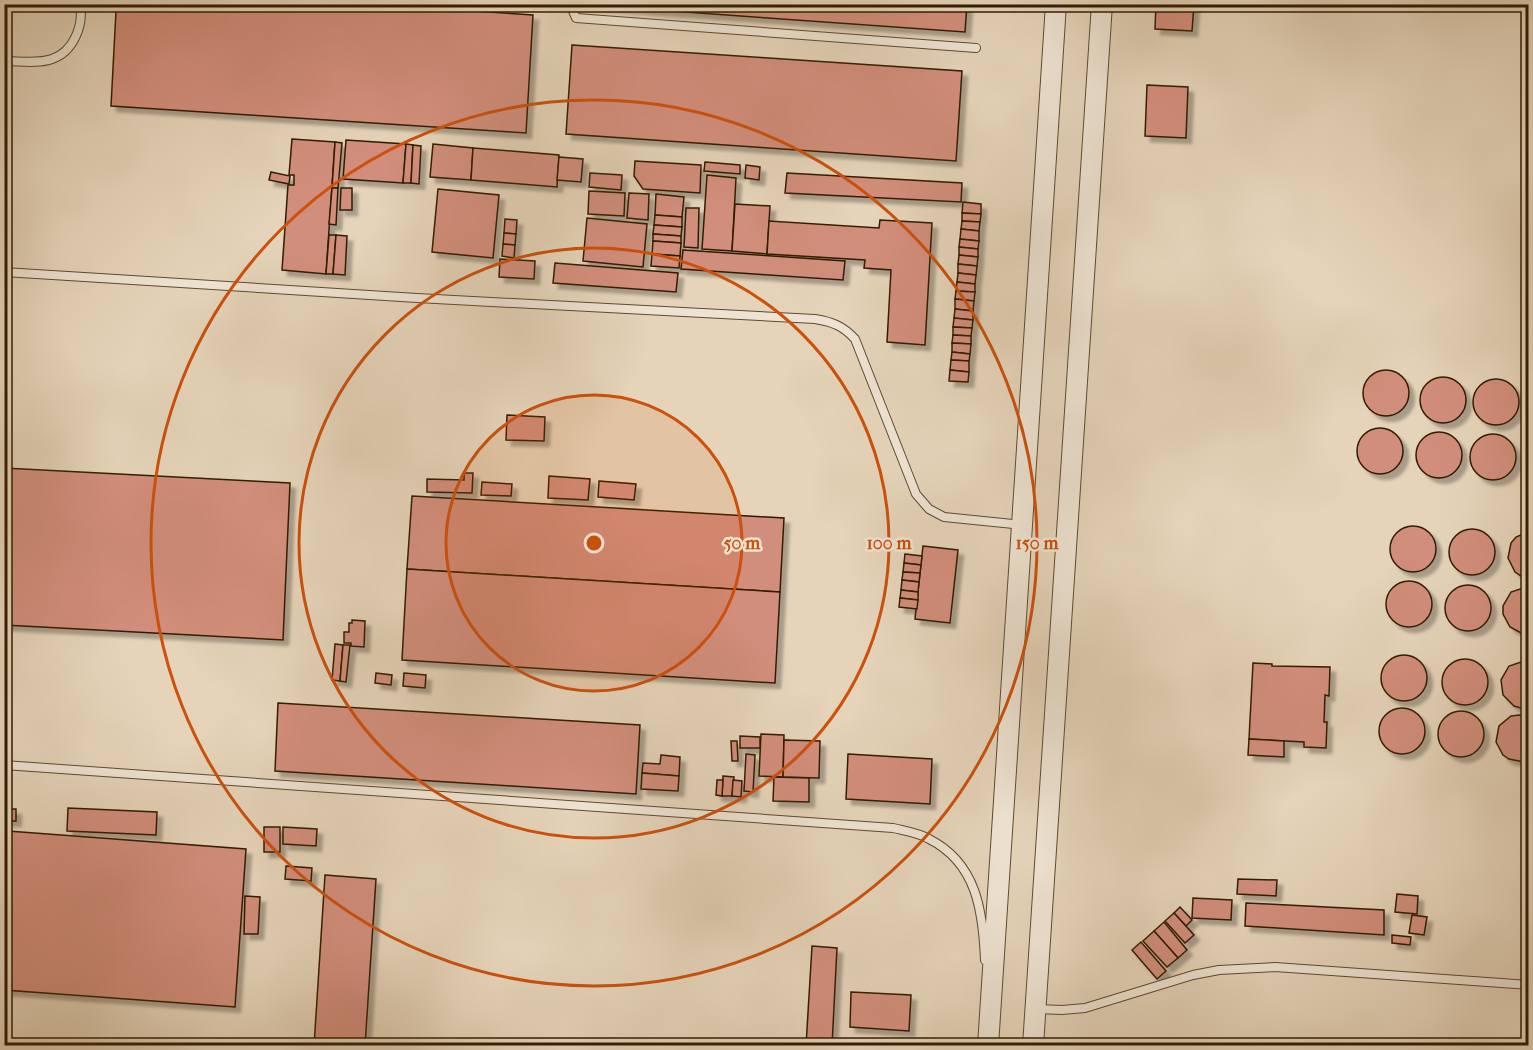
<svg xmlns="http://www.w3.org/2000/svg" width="1533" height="1050" viewBox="0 0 1533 1050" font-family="'IM FELL French Canon',serif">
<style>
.building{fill:#d28e7b;stroke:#311c03;stroke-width:1.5;filter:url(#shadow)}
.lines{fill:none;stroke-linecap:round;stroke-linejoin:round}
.service-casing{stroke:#5e4a31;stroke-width:10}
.tertiary-casing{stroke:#5e4a31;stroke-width:22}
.service{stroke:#eee3d2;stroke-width:8}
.tertiary{stroke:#eee3d2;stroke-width:20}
.ring{fill:none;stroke:#cd500b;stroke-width:3}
.centre{fill:#cd500b;stroke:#eee3d2;stroke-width:3}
.ring-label{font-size:18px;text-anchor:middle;font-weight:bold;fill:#cd500b;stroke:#eee3d2;stroke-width:5;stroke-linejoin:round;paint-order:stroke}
</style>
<defs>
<filter id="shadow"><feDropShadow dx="5.5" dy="5.5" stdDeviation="1.5" flood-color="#0004"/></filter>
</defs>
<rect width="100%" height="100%" fill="#e5d4ba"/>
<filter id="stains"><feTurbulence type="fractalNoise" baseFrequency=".00333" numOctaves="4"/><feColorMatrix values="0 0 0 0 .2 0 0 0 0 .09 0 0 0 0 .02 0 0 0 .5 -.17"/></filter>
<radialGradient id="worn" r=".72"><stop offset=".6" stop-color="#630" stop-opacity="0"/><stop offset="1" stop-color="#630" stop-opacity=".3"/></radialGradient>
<g class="building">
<path d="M114 4H369L533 15 526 133 111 106 116 11H114Z"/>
<path d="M573 4H967L965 32Z"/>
<path d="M1156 4H1194L1192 31 1155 29Z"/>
<path d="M572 45 962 71 956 161 566 134Z"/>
<path d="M1147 85 1188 87 1186 138 1145 136Z"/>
<path d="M292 139 335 142 326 274 282 270 288 185H294V175H289Z"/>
<path d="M346 140 406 144 403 183 343 179Z"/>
<path d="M335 142 342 143 338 188H332Z"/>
<path d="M406 144 413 145 411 183H403Z"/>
<path d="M433 144 473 148 471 180 430 177Z"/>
<path d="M413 145 421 146 419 184 411 183Z"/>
<path d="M473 148 559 155 557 187 471 180Z"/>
<path d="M559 157 583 159 581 182 557 180Z"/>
<path d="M635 161 701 165 700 193 643 189 634 176Z"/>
<path d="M705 162 740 165V174L704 171Z"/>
<path d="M746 165 760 167 759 180 745 178Z"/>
<path d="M271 172 290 176 289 184 269 180Z"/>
<path d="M590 173 622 175 621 190 589 187Z"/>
<path d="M787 173 962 183 961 202 785 193Z"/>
<path d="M707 175 736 178 732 251 702 249Z"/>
<path d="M332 188H338L336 225 329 224Z"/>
<path d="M341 188H352V210H340Z"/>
<path d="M438 189 499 195 493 258 432 252Z"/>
<path d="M589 191 625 193 624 216 588 214Z"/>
<path d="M629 193 649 194 648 220 627 218Z"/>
<path d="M656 194 684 197 682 217 655 215Z"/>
<path d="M963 202 981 204V214L962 213Z"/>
<path d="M735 204 770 206 767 254 732 251Z"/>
<path d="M686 208H699L698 248 684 247Z"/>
<path d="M962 213 981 214 980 222 962 221Z"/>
<path d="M655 215 682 217V227L654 225Z"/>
<path d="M587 218 647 224 643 267 583 261Z"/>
<path d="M505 219 517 220 516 234 504 233Z"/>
<path d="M880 220 932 223 925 345 887 342 891 270 864 268 865 260 767 254 769 221 879 228Z"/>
<path d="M962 221 980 222 979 231 961 229Z"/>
<path d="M654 225 682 227 681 236 653 234Z"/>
<path d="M961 229 979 231V241L960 239Z"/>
<path d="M504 233 516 234 515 245 503 244Z"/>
<path d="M653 234 681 236V243L653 241Z"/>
<path d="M329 235H336L333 274H326Z"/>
<path d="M336 235 347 236 345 275 333 274Z"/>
<path d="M960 239 979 241 978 249 959 247Z"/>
<path d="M653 241 681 243 680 256 652 254Z"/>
<path d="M503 244 515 245 514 258 502 256Z"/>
<path d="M959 247 978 249V257L959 255Z"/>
<path d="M683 250 845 261 843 280 681 269Z"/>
<path d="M652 254 680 256 679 268 651 266Z"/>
<path d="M959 255 978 257 977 266 958 264Z"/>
<path d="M500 259 535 261 534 279 499 277Z"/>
<path d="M555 263 678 273 676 292 553 283Z"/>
<path d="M958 264 977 266 976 275 958 273Z"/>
<path d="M958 273 976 275 975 284 957 282Z"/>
<path d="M957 282 975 284V292L956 291Z"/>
<path d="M956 291 975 292 974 301 955 299Z"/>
<path d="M955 299 974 301 973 311 955 309Z"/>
<path d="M955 309 973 311V320L954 318Z"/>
<path d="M954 318 973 320 972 328 953 327Z"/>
<path d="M953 327 972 328 971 336 953 335Z"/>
<path d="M953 335 971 336V344L952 343Z"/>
<path d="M952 343 971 344 970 354 952 352Z"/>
<path d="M952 352 970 354 969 361 951 360Z"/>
<path d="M951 360 969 361V372L950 370Z"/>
<circle cx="1386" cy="393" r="23"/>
<path d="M950 370 969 372 968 382 949 381Z"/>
<circle cx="1443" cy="400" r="23"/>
<circle cx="1496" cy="402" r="23"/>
<path d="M507 415 545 417 544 441 506 440Z"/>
<circle cx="1380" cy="451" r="23"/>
<circle cx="1439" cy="455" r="23"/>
<circle cx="1493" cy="457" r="23"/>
<path d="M4 468 290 483 283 640 4 625Z"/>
<path d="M464 473H473L472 493 427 492V479L464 480Z"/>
<path d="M549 476 590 479 588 500 548 498Z"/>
<path d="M599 481 636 484 634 500 598 497Z"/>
<path d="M482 482 512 484 511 496 481 495Z"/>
<path d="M412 496 784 518 780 592 407 569Z"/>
<circle cx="1413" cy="549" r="23"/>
<circle cx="1472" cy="552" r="23"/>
<path d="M1528 532V578L1521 576 1515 572 1508 558 1511 543 1516 537Z"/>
<path d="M923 546 958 550 950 623 915 619Z"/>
<path d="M905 554 922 556 921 565 904 563Z"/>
<path d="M904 563 921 565 920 573 903 572Z"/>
<path d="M407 569 780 592 775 683 402 660Z"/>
<path d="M903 572 920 573 919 582 902 580Z"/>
<path d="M902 580 919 582 918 592 901 590Z"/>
<circle cx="1409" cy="604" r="23"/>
<circle cx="1468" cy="608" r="23"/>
<path d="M1526 587H1528V634H1523L1510 627 1503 614V606L1511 592Z"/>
<path d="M901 590 918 592V600L900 598Z"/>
<path d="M900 598 918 600 917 609 899 607Z"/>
<path d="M352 620 365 621 364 647 351 646V643H344V632H349V623H352Z"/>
<path d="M335 644 343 645 340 681 332 680Z"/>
<path d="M343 645H350L346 682 340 681Z"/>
<circle cx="1404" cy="678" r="23"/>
<circle cx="1465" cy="682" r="23"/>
<path d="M1524 661 1528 662V708H1521L1514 706 1503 695 1501 680 1509 666Z"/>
<path d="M1253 663 1272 664V666L1330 667 1329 696 1325 695 1324 722H1327L1326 748 1304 747V742L1249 739Z"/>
<path d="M376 673 392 675 391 685 375 683Z"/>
<path d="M404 673 426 675 425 688 403 686Z"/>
<path d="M278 703 640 725 636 794 275 771Z"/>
<circle cx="1402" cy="731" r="23"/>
<circle cx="1461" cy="734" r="23"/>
<path d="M1519 715 1528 717V760L1524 762 1509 759 1503 755 1496 742 1499 726 1511 716Z"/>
<path d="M761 734 784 735 783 777 759 776Z"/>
<path d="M740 736 760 737V748H740Z"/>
<path d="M1249 739 1284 741V757L1248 755Z"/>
<path d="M784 740 820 741 819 778 783 777Z"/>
<path d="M731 741H737L738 761H732Z"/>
<path d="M746 754 755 755 753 792 744 791Z"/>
<path d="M848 754 932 759 930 804 846 799Z"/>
<path d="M661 755 680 757 679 776 642 773 643 763 660 764Z"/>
<path d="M642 773 679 776 678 791 641 789Z"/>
<path d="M723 776 734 777 732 796H722Z"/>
<path d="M774 777 809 778V802L773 801Z"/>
<path d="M717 780H723L722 796 716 795Z"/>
<path d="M733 780 742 781 741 797 732 796Z"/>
<path d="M68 808 157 812 156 835 67 831Z"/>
<rect x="4" y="809" width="12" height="12"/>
<rect x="264" y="827" width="16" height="25"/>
<path d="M283 827 317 829 316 846 283 844Z"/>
<path d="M8 831 246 849 235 1007 4 990V879Z"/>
<path d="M286 866 312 868 311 881 285 879Z"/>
<path d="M325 875 376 879 365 1046H314Z"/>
<path d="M1238 879 1277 880 1276 896 1237 894Z"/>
<path d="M1397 894 1418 896 1417 914 1395 912Z"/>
<path d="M245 896 260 897 258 934H244Z"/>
<path d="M1193 898 1232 900 1231 920 1192 918Z"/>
<path d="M1246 903 1384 910V935L1245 926Z"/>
<path d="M1180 907 1192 920 1186 926 1174 913Z"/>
<path d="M1174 913 1194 935 1185 943 1165 921Z"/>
<path d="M1412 915 1427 917 1424 935 1409 933Z"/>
<path d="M1164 922 1187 950 1178 958 1154 931Z"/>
<path d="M1154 931 1178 958 1167 967 1143 941Z"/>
<path d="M1392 935 1411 937 1410 945 1392 943Z"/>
<path d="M1141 942 1166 971 1157 979 1132 950Z"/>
<path d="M812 946 837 948 832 1046H806Z"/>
<path d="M851 992 911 995 909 1031 850 1027Z"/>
</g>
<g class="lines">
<defs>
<g id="service">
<path d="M570 4 576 18 976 48"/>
<path d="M4 61C19 61 38 64 52 59 73 52 84 26 80 4"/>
<path d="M4 272 417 298 815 319C833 322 843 326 855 339L916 494 929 509 944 517 1022 525"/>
<path d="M4 765 893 828C905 831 919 833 929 839 977 863 983 912 985 960"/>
<path d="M1036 1009 1062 1010 1085 1008 1193 975 1219 970 1275 967 1528 985"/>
</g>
<g id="tertiary">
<path d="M988 1046 1056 4"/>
<path d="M1033 1046 1102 4"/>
</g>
</defs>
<use href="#service" class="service-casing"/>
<use href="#tertiary" class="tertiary-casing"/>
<use href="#service" class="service"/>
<use href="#tertiary" class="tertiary"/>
</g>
<circle cx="594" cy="543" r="148" fill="#cd500b" fill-opacity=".12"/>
<g class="ring">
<circle cx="594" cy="543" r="148"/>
<circle cx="594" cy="543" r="295"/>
<circle cx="594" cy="543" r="443"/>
</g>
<circle cx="594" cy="543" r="9" class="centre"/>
<g class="ring-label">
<text x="742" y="549">50 m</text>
<text x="889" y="549">100 m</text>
<text x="1037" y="549">150 m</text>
</g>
<rect width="1533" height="1050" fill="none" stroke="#e5d4ba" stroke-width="24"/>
<rect x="6" y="6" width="1521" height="1038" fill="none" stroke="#311c03" stroke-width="3"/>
<rect x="12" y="12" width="1509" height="1026" fill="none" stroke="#311c03" stroke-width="1.5"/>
<rect width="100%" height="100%" filter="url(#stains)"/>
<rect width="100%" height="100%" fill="url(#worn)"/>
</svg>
